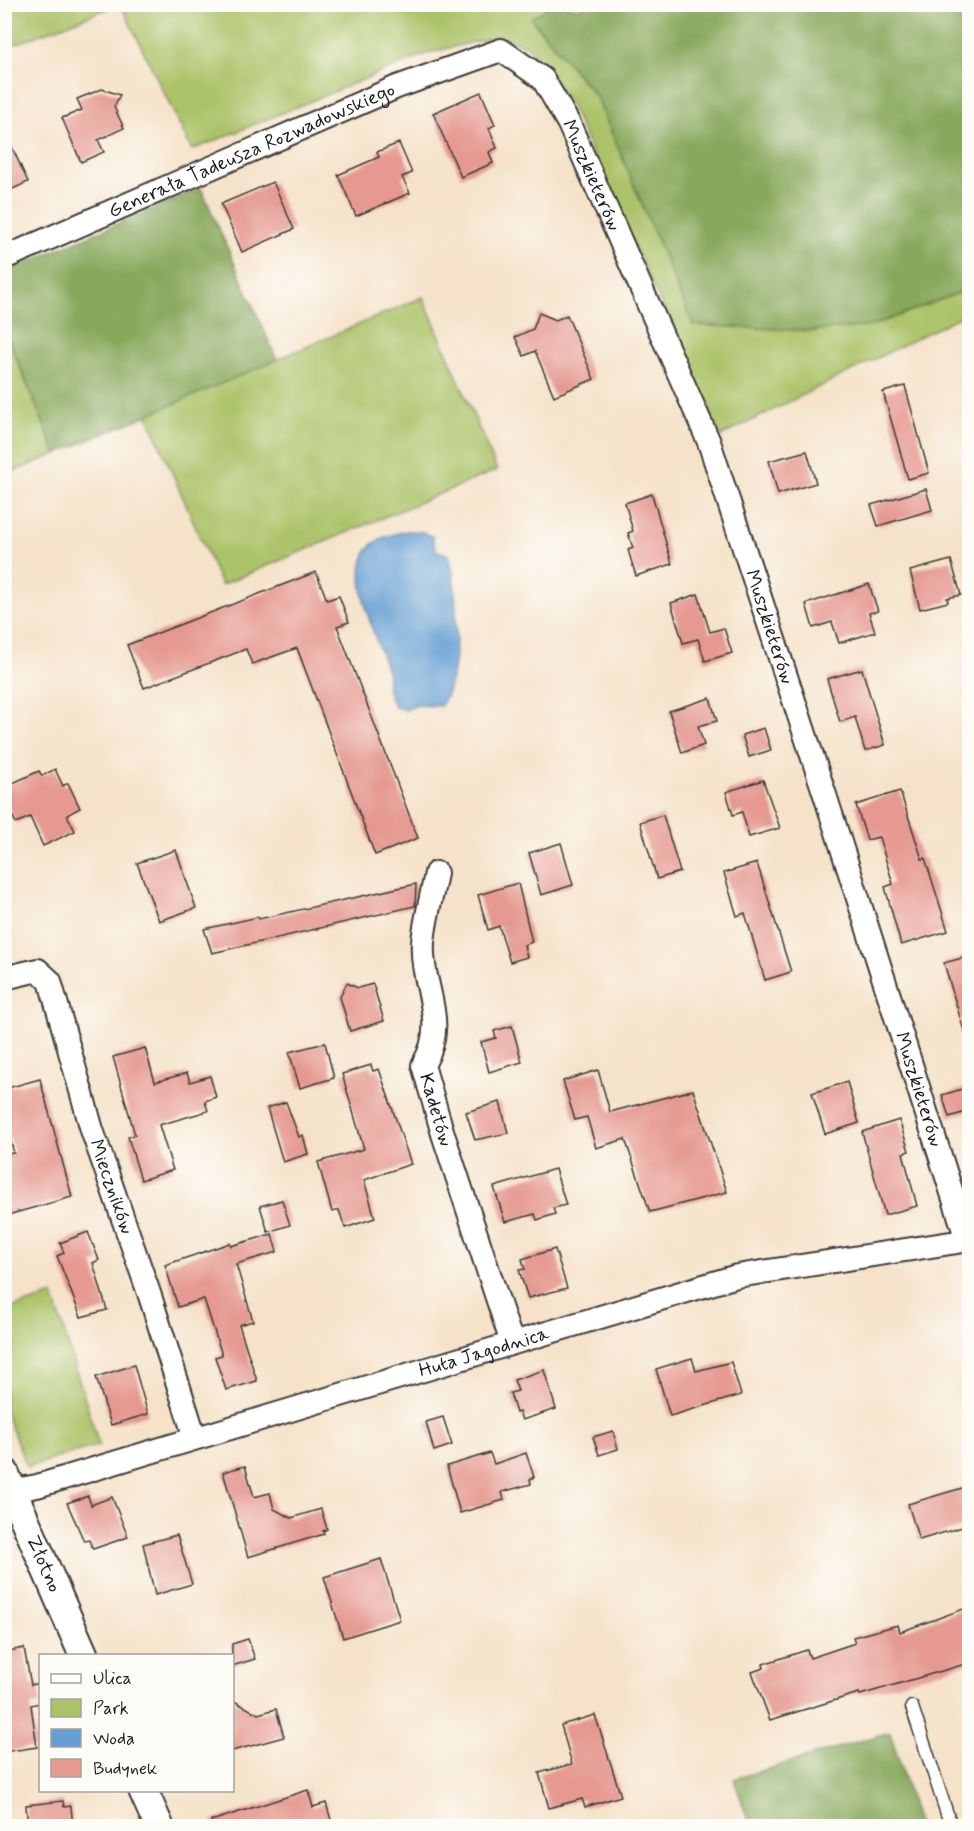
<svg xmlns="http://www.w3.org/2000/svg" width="974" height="1831" viewBox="0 0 974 1831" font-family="Mynerve,sans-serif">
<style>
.green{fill:#abc267;stroke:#646f42;stroke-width:1.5}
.forest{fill:#88a85c;stroke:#52623c;stroke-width:1.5}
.water{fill:#649ed3;stroke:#405d78;stroke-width:1.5}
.building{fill:#e59990}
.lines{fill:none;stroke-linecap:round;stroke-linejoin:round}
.service-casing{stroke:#3d3a36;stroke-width:15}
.minor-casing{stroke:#3d3a36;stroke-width:26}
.tertiary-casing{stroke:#3d3a36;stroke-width:32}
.service{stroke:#fff;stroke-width:12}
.minor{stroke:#fff;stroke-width:22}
.tertiary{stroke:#fff;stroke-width:28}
.labels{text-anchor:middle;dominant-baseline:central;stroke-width:4.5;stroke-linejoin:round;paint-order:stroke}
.street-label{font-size:20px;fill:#1c1c1c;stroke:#fdfcf7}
</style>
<rect width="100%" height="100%" fill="#fdfcf7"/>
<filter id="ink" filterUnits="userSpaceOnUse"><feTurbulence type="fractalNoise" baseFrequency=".0167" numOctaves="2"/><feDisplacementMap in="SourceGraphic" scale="12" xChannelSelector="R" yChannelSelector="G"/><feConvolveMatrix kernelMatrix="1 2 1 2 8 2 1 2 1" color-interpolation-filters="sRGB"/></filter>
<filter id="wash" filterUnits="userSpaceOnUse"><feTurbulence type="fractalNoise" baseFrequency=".008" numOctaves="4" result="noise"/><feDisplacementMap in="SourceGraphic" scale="24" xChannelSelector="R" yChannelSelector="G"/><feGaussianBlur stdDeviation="1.35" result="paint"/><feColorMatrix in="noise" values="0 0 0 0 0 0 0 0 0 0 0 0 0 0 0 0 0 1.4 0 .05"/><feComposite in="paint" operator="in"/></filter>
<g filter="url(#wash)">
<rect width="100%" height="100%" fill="#f5e2c9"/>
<g class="green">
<path d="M5 4H117V5L5 48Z"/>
<path d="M121 5H552L531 19 597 98 651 224 812 331 871 326 969 289V312L721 436 568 100 528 47 499 36 428 53 192 150Z"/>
<path d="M423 297 497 470 221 585 147 415Z"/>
<path d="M4 329 56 454 5 475H4Z"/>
<path d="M53 1295 99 1445 27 1467 5 1412V1310Z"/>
</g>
<g class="forest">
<path d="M552 5 581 8 582 4 969 5V289L871 326 812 331 693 325 597 98 531 18Z"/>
<path d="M201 188 277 360 56 454 5 329V272Z"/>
<path d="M890 1732 919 1826H750L734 1779Z"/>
</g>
<path class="water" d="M406 531 423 532 432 536 436 550 449 555C459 583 461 685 440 706L417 705 406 710 395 707C392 701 388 695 388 690 387 684 389 677 387 671 378 643 354 590 363 560 368 540 388 535 406 531Z"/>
<g id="blocks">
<g class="building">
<path d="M102 89 120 95 114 107 124 128 98 140 104 152 81 162 62 118 82 110 77 99Z"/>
<path d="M481 92 495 125 489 128 497 148 489 152 493 163 461 177 433 113Z"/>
<path d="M4 130 28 182 4 193Z"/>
<path d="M399 143 412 173 402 177 410 193 356 216 338 175 379 157 377 152Z"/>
<path d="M273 182 294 229 242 252 221 204Z"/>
<path d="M539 313 556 320 567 315 594 379 554 396 535 351 524 356 515 337 533 329Z"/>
<path d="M905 386 929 473 908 479 883 392Z"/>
<path d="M807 451 816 483 778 494 769 461Z"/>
<path d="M926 489 932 510 878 526 871 505Z"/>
<path d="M652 494 672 564 636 576 628 550 633 548 628 533 633 531 625 503Z"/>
<path d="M951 560 961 595 947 598 948 602 920 609 910 571Z"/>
<path d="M316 572 327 600 339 596 349 622 337 626 418 838 375 855 297 648 252 664 246 649 144 688 127 645Z"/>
<path d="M869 584 878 611 869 613 875 632 839 643 832 622 813 628 806 604Z"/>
<path d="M698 594 710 632 724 628 732 653 705 661 698 639 683 643 671 603Z"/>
<path d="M862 669 885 745 865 751 855 717 840 722 827 679Z"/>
<path d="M710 698 717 721 698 726 704 745 682 753 669 711Z"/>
<path d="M764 728 771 750 749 757 742 735Z"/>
<path d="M55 769 63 786 68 783 80 808 67 815 75 831 43 846 30 817 16 823 4 799V787L39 771 42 776Z"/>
<path d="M763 780 780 828 749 837 742 812 733 815 726 792Z"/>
<path d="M900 791 922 859 925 858 948 931 901 945 885 887 893 884 879 837 867 840 856 805Z"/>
<path d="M663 815 680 872 657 879 640 822Z"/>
<path d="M561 843 573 885 541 895 529 853Z"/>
<path d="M176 850 196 908 159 921 137 863Z"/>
<path d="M757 863 791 972 765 980 745 913 737 916 724 873Z"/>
<path d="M518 883 532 942 524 945 527 957 510 962 499 926 488 930 478 895Z"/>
<path d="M416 884 415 906 212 953 204 929 258 917 259 919Z"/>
<path d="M969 956V1030L964 1031 944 963Z"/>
<path d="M347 983 358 988 373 984 384 1021 350 1031 340 997Z"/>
<path d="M512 1026 522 1062 489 1072 481 1042 496 1038 494 1031Z"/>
<path d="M325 1043 334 1078 300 1088 289 1052Z"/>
<path d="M145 1048 155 1082 187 1073 190 1082 210 1076 216 1097 205 1101 208 1111 159 1125 173 1170 141 1180 128 1137 135 1135 113 1057Z"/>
<path d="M371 1065 373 1071 379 1069 411 1164 364 1180 375 1218 345 1228 339 1210 332 1212 318 1162 364 1149 342 1074Z"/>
<path d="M598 1070 610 1112 693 1090 727 1192 650 1212 625 1139 596 1148 587 1117 575 1120 563 1081Z"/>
<path d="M40 1079 72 1197 4 1216V1154L14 1153 4 1119V1089Z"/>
<path d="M847 1082 859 1123 825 1134 812 1093Z"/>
<path d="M969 1087V1111L949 1117 942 1095Z"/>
<path d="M286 1102 299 1137 303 1135 308 1154 283 1162 267 1108Z"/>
<path d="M500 1102 508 1133 475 1140 466 1112Z"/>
<path d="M899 1120 909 1151 903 1153 917 1206 885 1215 862 1132Z"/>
<path d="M555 1169 566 1205 553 1208 555 1214 537 1220 535 1214 505 1222 494 1187Z"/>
<path d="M282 1200 290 1225 268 1232 260 1206Z"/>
<path d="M88 1232 99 1260 93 1263 107 1310 81 1317 57 1256 64 1253 60 1243Z"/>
<path d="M272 1234 277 1252 236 1264 253 1321 239 1325 257 1381 226 1390 215 1357 222 1355 204 1299 178 1307 165 1265 230 1243 231 1246Z"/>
<path d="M555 1249 567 1288 528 1298 519 1270 525 1269 522 1259Z"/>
<path d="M692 1358 696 1371 731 1362 741 1395 670 1416 656 1369Z"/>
<path d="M134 1365 148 1414 111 1425 96 1377Z"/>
<path d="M544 1370 556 1409 522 1420 519 1412 516 1413 510 1393 518 1391 514 1380Z"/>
<path d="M443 1417 452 1445 434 1451 426 1422Z"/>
<path d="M613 1431 618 1449 599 1455 593 1437Z"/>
<path d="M490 1453 494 1464 526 1453 534 1477 530 1479 531 1484 502 1492 504 1500 460 1513 447 1466Z"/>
<path d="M245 1466 254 1497 270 1493 274 1509 291 1518 321 1509 327 1529 323 1531 324 1534 248 1557 223 1472Z"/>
<path d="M969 1486V1525L919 1540 908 1504Z"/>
<path d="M88 1496 91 1505 112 1497 128 1537 93 1549 89 1540 84 1541 67 1503Z"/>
<path d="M177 1535 192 1584 155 1595 143 1544Z"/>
<path d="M381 1559 400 1620 343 1638 324 1577Z"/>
<path d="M969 1607V1663L860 1695 859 1693 770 1720 752 1672 764 1668 763 1664 807 1650 810 1658 855 1643 853 1637 898 1625 900 1632Z"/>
<path d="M248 1639 255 1659 232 1666V1644Z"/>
<path d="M24 1648 31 1685 40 1683V1703L31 1705 37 1747 4 1752V1652Z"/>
<path d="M232 1700 258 1714 276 1709 284 1737 232 1751Z"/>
<path d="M595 1715 621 1796 585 1807 582 1799 549 1808 539 1773 572 1764 561 1725Z"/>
<path d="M308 1790 313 1807 326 1803 333 1827H212L211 1821Z"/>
<path d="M63 1801 64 1807 71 1806 73 1827H28L26 1805Z"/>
</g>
</g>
</g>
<g filter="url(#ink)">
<use href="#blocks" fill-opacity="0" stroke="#3d3a36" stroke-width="1.5"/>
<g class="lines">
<defs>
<path id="service" d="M912 1707 951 1826"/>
<g id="minor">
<path id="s1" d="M4 258 397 87 501 50 543 79 569 124 709 442 825 795 967 1240"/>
<path id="s2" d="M436 873C432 896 425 919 423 942 420 987 450 1020 423 1065L443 1134 512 1343"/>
<path id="s3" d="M4 978 38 970 50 981 92 1130 150 1296 195 1438"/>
<path id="s4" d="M4 1492 37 1486 737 1276 970 1240"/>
</g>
<g id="tertiary">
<path id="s5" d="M4 1472 84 1656"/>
<path d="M143 1790 159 1826"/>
</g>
</defs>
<use href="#service" class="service-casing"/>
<use href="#minor" class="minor-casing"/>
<use href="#tertiary" class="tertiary-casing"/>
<use href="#service" class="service"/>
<use href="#minor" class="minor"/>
<use href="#tertiary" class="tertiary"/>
</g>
</g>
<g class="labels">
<g class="street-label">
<text stroke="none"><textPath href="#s1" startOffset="270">Generała Tadeusza Rozwadowskiego</textPath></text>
<text stroke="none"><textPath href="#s1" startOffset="698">Muszkieterów</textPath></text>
<text stroke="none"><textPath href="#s1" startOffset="1184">Muszkieterów</textPath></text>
<text stroke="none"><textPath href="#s1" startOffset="1670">Muszkieterów</textPath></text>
<text stroke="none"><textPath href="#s2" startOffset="243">Kadetów</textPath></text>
<text stroke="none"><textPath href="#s3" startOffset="266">Mieczników</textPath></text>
<text stroke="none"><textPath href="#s4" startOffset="500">Huta Jagodnica</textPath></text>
<text stroke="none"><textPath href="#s5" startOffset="100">Złotno</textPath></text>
</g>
</g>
<rect width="974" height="1831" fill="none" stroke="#fdfcf7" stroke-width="24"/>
<rect x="39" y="1654" width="195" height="138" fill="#fdfcf7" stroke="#a3a29f" stroke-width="1.5"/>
<rect x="51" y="1674" width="30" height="9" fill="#ffffff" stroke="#a3a29f" stroke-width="1.5"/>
<text x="93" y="1684" font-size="18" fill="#1c1c1c">Ulica</text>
<rect x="51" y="1699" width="30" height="18" fill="#abc267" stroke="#a3a29f" stroke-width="1.5"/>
<text x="93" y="1714" font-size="18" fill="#1c1c1c">Park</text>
<rect x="51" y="1729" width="30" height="18" fill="#649ed3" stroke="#a3a29f" stroke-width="1.5"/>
<text x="93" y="1744" font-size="18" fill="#1c1c1c">Woda</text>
<rect x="51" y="1759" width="30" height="18" fill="#e59990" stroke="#a3a29f" stroke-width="1.5"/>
<text x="93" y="1774" font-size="18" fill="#1c1c1c">Budynek</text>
</svg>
